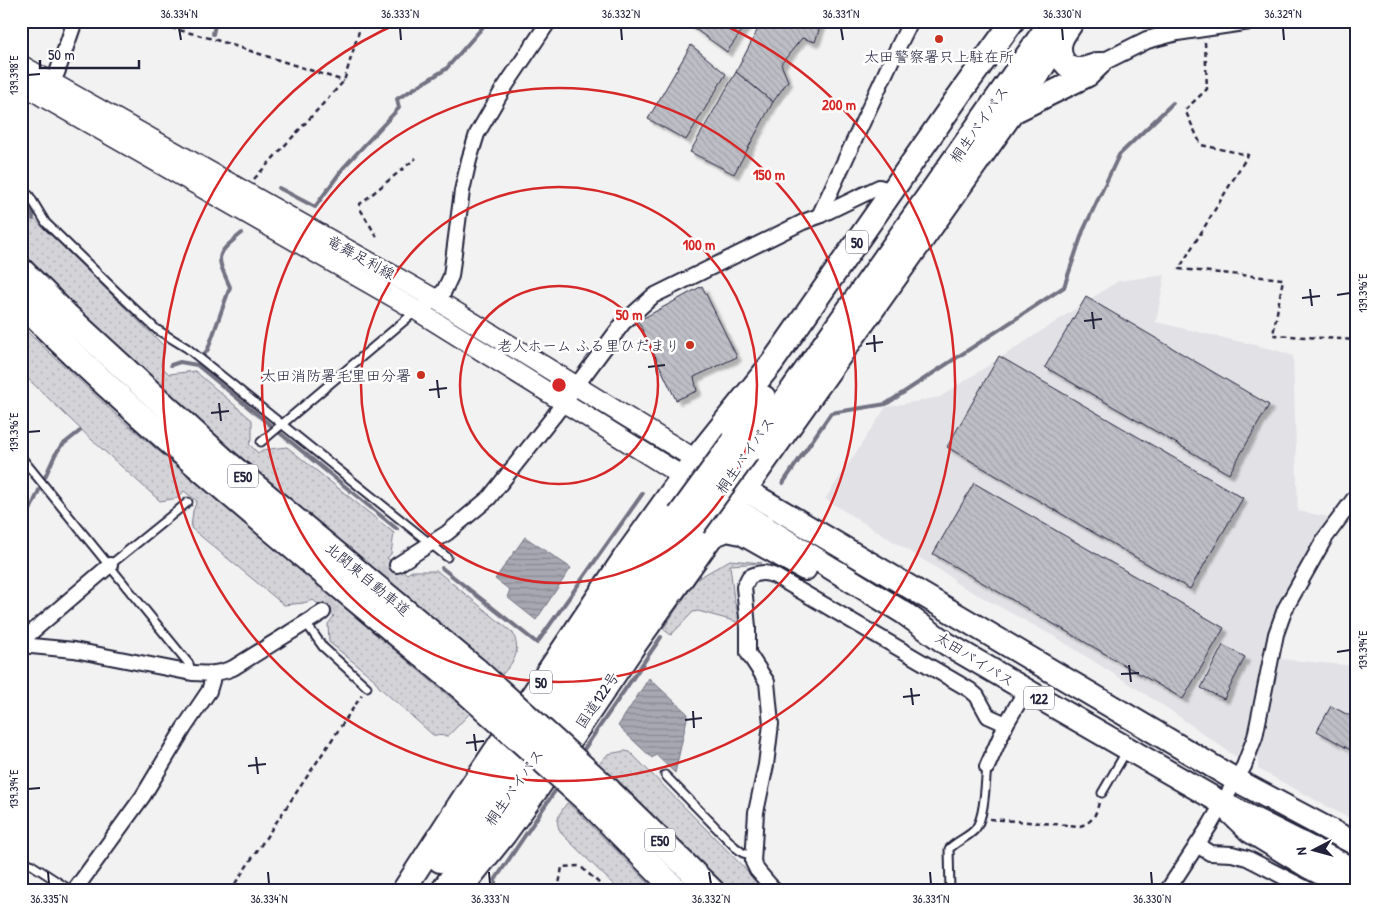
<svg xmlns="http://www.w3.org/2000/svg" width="1377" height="912" viewBox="0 0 1377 912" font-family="'Patrick Hand','Klee One',sans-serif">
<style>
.built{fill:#e2e2e6}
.grass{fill:url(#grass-dots);stroke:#7a7a8a}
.water{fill:url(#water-rules);stroke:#727282}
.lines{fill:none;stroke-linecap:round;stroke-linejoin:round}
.stream{stroke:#727282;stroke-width:4}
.building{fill:url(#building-back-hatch);stroke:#22223b;filter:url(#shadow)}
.minor-tunnel{stroke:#c8c8ce;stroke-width:14;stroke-dasharray:14 7;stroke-linecap:butt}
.service-casing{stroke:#22223b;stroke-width:11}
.minor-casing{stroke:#22223b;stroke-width:18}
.tertiary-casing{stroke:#22223b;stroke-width:20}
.secondary-casing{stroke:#22223b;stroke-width:22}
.trunk-casing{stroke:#22223b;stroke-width:26}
.motorway-casing{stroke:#22223b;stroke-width:28}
.path{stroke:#22223b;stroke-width:2.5;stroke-dasharray:5 4;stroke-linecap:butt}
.service{stroke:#fff;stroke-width:7}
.minor{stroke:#fff;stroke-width:14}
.tertiary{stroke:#fff;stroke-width:16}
.secondary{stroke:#fff;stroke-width:19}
.trunk{stroke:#fff;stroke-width:22}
.motorway{stroke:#fff;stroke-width:24}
.trunk-bridge-casing{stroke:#22223b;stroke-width:26;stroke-linecap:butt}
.motorway-bridge-casing{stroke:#22223b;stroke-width:28;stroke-linecap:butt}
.trunk-bridge{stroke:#fff;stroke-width:22}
.motorway-bridge{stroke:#fff;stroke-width:24}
.ticks{fill:none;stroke:#22223b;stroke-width:2}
.ring{fill:none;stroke:#d62828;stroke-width:2.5}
.poi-dot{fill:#c8321e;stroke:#fff;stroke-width:2}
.labels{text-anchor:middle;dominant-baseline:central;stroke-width:5;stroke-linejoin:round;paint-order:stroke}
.shield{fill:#fff;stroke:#646476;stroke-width:1}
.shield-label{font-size:14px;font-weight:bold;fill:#22223b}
.poi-label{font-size:15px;fill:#22223b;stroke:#fff;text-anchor:end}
.street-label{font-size:15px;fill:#22223b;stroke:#fff}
.centre{fill:#d62828;stroke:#fff;stroke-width:2.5}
.ring-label{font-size:15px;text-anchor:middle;font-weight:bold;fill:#d62828;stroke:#fff;stroke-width:5;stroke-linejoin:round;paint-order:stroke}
.neatline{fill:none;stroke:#22223b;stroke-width:2}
.ticks-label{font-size:12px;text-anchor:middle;fill:#22223b}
</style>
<defs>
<pattern id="grass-dots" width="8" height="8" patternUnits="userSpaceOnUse" patternTransform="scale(1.25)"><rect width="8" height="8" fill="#d3d3d8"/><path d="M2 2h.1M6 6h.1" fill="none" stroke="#b5b5ba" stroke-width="1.8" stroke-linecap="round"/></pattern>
<pattern id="water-rules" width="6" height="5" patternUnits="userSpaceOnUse" patternTransform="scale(1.25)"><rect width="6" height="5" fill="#a8a8b2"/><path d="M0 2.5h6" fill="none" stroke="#888892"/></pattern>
<pattern id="building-back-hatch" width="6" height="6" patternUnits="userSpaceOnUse" patternTransform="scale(1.25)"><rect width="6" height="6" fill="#bebec6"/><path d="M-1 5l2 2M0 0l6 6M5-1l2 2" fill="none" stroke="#a3a3ab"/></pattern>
<filter id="shadow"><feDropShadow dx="4.5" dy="4.5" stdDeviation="1" flood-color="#0004"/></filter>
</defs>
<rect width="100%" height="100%" fill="#f2f2f3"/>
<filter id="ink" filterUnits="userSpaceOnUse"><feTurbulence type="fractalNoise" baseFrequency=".02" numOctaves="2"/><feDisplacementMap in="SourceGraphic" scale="10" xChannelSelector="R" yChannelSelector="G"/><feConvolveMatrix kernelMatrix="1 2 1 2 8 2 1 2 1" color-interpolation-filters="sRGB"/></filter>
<g filter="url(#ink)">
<g class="built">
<path d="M1165 275 1156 322 1276 350 1293 356 1298 511 1334 518 1278 608 1268 632 1246 737 1236 757 1167 708 1057 638 954 582V579L825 499 886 407 940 397 1118 281Z"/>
<path d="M1279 659 1356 666V822L1258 769V754Z"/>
</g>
<g class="grass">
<path d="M21 206 165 347 161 366 169 374 195 371 252 420V439L249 444 258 453 262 450 287 447 394 533 391 554 387 558 407 574 412 571H437L513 633C522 654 513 662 500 677L485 666 487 663C413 601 338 539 264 476 180 405 97 334 21 254Z"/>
<path d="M21 326 122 420 456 702 458 700 470 713 448 736 433 735 379 687 374 679 329 642 328 624 334 616 313 600 303 603 284 605 191 528 193 511 197 501 184 491 178 498 160 501 92 440 21 372Z"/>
<path d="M730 560 762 563 730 565 734 600 741 623 698 611 693 612 671 635 663 629 697 579Z"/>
<path d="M625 751 630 752 767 891H727L613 775 609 779 597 766 608 754Z"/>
<path d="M567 803 579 813 656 891H620L561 833C554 821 559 814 567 803Z"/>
</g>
<g class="water">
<path d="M525 537 571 568 536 620 507 597 510 590 495 579Z"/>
<path d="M649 678 688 714 675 773 656 755 652 758 618 726Z"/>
</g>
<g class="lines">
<g class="stream">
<path d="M213 34 216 21"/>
<path d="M279 188 315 207 344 167 399 108 397 99 446 69 482 28 486 21"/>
<path d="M21 201 33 214V219"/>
<path d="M201 359 208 349 230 287C216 255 214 256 242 233"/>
<path d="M171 365 180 362 197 365 397 529"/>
<path d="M783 483 831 413 886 404 1064 287 1083 231 1119 155 1173 103"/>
<path d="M21 530 55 455 61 446 80 431"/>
<path d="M442 568 537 643 643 493"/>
<path d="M580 755 661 637"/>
<path d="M495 891V880L559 785"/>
</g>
</g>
<g class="building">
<path d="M684 21H741L746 25 727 52Z"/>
<path d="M759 21H822L815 42 802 38 781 64 788 81 773 102 736 72 761 23Z"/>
<path d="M691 45 726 74 686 140 648 119Z"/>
<path d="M736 72 773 102 734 174 690 152Z"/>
<path d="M702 286 737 357 694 377 697 391 676 400 638 321Z"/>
<path d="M1086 297 1269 405 1229 474 1045 367Z"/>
<path d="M999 356 1243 498 1190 589 947 447Z"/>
<path d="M974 483 1224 628 1183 699 933 554Z"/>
<path d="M1223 645 1245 657 1224 699 1201 688Z"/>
<path d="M1331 706 1356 719V749L1354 752 1317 731Z"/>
</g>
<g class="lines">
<path class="minor-tunnel" d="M323 612 397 565"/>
<defs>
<g id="service">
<path d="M29 195 46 223 120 295 156 329 187 348 447 557"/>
<path d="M261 442 416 311"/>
<path d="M21 457 189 664 192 673"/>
<path d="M110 565 188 502"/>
<path d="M306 623 323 647 367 687"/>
<path d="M665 775 735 847 743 853 753 856"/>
<path d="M1102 793 1126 752"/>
<path d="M21 858 72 891"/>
<path d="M950 891 949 849C956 841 971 836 976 828 985 815 985 783 987 767"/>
</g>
<g id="minor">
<path d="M57 73 75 21"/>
<path d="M819 216 893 57 911 21"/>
<path d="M428 304 444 291 451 276 462 191 469 160 477 134 502 91 549 21"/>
<path d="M397 565 447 533 489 498 553 417 623 323 653 296 803 222 819 216 879 187 893 191"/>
<path d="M21 643 26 637 110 565"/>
<path d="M21 645 74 650 192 673C207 674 219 674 233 668L323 612"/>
<path d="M987 767 1006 724 1026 690"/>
<path d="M1197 845 1210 853 1232 854 1247 858 1311 891"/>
<path d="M74 891 143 796 184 728 209 691 212 681V674"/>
<path d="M775 891 757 870 753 862 756 812 766 765 771 724 767 682 748 653V627L744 587 749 577C759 572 765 572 775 576L970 690 977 696 988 716 1006 724"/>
<path d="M1167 891 1210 825 1244 766 1255 737 1276 634 1285 609 1325 538 1356 496"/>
</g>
<path id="tertiary" d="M1099 64 1147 40 1177 32 1250 21"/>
<g id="secondary">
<path d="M21 65 435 299 695 459"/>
<path d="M21 83 45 98 416 310 682 476"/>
</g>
<g id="trunk">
<path d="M1063 35C1062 39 1060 43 1060 47 1059 58 1067 70 1078 69 1085 69 1092 66 1099 64"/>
<path d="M1013 112 1088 75 1099 64"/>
<path d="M733 441 764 397"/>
<path d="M748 452 1051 21"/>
<path d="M732 482 1236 780 1356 844"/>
<path d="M719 499 904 613 947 644 1026 690 1222 803 1356 871"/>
<path d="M712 536 727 530 741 533 805 569"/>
<path d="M440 861 679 515"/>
<path d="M403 891 464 797 624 558 695 459 772 363 962 91 1013 21"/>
<path d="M442 891 694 526"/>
<path d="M459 891 505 834 536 791 632 649 1013 112 1073 21"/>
</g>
<g id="motorway">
<path d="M21 270 66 315 228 464 476 670"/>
<path d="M21 303C159 441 312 562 461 687"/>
<path d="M608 790 712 891"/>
<path d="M1222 803 1250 830 1309 866 1356 890"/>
<path d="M591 804 677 891"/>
</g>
</defs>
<use href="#service" class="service-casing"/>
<use href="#minor" class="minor-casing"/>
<use href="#tertiary" class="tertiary-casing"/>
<use href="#secondary" class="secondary-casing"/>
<use href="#trunk" class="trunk-casing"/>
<use href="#motorway" class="motorway-casing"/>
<g class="path">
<path d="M145 21 213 39 344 81"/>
<path d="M1205 42 1207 89 1185 110 1201 145 1248 155 1179 269 1283 279 1273 335 1356 340"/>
<path d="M254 179 344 81 362 21"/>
<path d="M377 237 359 207 360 204 416 158"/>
<path d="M990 819 1080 826C1093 822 1096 815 1099 802"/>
<path d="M230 891 362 695"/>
<path d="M558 891 562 867 580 866 608 891"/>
</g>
<use href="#service" class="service"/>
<use href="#minor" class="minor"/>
<use href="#tertiary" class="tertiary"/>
<use href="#secondary" class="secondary"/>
<use href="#trunk" class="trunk"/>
<use href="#motorway" class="motorway"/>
<defs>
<g id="trunk-bridge">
<path d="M679 515 733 441"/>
<path d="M694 526 748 452"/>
</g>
<g id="motorway-bridge">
<path d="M476 670 608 790"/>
<path d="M461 687 591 804"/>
</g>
</defs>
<use href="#trunk-bridge" class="trunk-bridge-casing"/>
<use href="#motorway-bridge" class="motorway-bridge-casing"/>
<use href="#trunk-bridge" class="trunk-bridge"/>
<use href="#motorway-bridge" class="motorway-bridge"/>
</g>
</g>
<path class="ticks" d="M179 28 181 40M400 28 401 40M621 28 622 40M841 28 843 40M1062 28 1063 40M1283 28 1284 40M28 75 40 74M1310 289 1312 306M1337 295 1350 293M1302 298 1320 296M1092 312 1094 329M1084 321 1102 319M874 335 875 352M866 344 883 342M655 357 657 375M648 367 665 365M437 380 439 398M429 390 447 388M219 403 221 421M211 413 229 411M28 432 40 431M1337 652 1350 650M1129 665 1131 682M1121 674 1139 673M911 688 913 705M903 697 920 695M693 711 694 728M685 720 702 718M474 734 476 751M466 743 484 741M256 757 258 774M248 766 266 764M28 789 40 788M48 872 49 884M268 872 269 884M489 872 490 884M709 872 711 884M930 872 931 884M1151 872 1152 884"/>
<g class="ring">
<circle cx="559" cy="385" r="99"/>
<circle cx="559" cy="385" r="198"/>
<circle cx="559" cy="385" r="297"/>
<path d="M717 22A396 396 0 1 1 401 22"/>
</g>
<g class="poi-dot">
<circle cx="939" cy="39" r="5"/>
<circle cx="690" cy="345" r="5"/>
<circle cx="421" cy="375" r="5"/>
</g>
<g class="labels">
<g class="shield">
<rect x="846" y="230.5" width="22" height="23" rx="4"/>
<rect x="228" y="464.5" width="30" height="23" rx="4"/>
<rect x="530" y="670.5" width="22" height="23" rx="4"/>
<rect x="1024" y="686.5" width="30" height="23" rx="4"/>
<rect x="645" y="828.5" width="30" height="23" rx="4"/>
</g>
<g class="shield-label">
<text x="857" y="242">50</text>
<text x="243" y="476">E50</text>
<text x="541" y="682">50</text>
<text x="1039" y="698">122</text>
<text x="660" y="840">E50</text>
</g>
<g class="poi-label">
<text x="939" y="56" text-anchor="middle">太田警察署只上駐在所</text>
<text x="680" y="345">老人ホーム ふる里ひだまり</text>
<text x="411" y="375">太田消防署毛里田分署</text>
</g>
<g class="street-label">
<text transform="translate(979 124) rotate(-55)">桐生バイパス</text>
<text transform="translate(361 257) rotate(29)">竜舞足利線</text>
<text transform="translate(745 455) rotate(-55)">桐生バイパス</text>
<text transform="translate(368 579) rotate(40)">北関東自動車道</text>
<text transform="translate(975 659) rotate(32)">太田バイパス</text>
<text transform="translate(597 700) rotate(-56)">国道122号</text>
<text transform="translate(514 787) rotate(-55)">桐生バイパス</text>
</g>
</g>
<circle cx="559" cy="385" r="8" class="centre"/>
<g class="ring-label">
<text x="839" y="110">200 m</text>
<text x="769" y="180">150 m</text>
<text x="699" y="250">100 m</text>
<text x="629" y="320">50 m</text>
</g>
<rect width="1377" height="912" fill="none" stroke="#fff" stroke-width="55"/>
<g transform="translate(1314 850) rotate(264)" stroke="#ffffff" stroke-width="4" paint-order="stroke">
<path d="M0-4L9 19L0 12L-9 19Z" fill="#22223b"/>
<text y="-8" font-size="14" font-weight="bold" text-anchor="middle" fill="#22223b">N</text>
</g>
<path d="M40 60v8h99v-8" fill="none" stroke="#22223b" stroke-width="2.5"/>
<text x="48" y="60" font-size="15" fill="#22223b" stroke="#ffffff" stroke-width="4" paint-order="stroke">50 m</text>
<rect x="28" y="28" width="1322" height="856" class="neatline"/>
<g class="ticks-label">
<text x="179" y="18">36.334°N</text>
<text x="400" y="18">36.333°N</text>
<text x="621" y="18">36.332°N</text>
<text x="841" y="18">36.331°N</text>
<text x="1062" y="18">36.330°N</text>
<text x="1283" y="18">36.329°N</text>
<text transform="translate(14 75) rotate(-90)" y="4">139.398°E</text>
<text transform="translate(1363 293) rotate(-90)" y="4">139.396°E</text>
<text transform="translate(14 432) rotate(-90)" y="4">139.396°E</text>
<text transform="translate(1363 650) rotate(-90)" y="4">139.394°E</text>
<text transform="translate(14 789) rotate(-90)" y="4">139.394°E</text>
<text x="49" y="903">36.335°N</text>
<text x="269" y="903">36.334°N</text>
<text x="490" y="903">36.333°N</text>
<text x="711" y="903">36.332°N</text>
<text x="931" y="903">36.331°N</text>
<text x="1152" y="903">36.330°N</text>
</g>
</svg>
